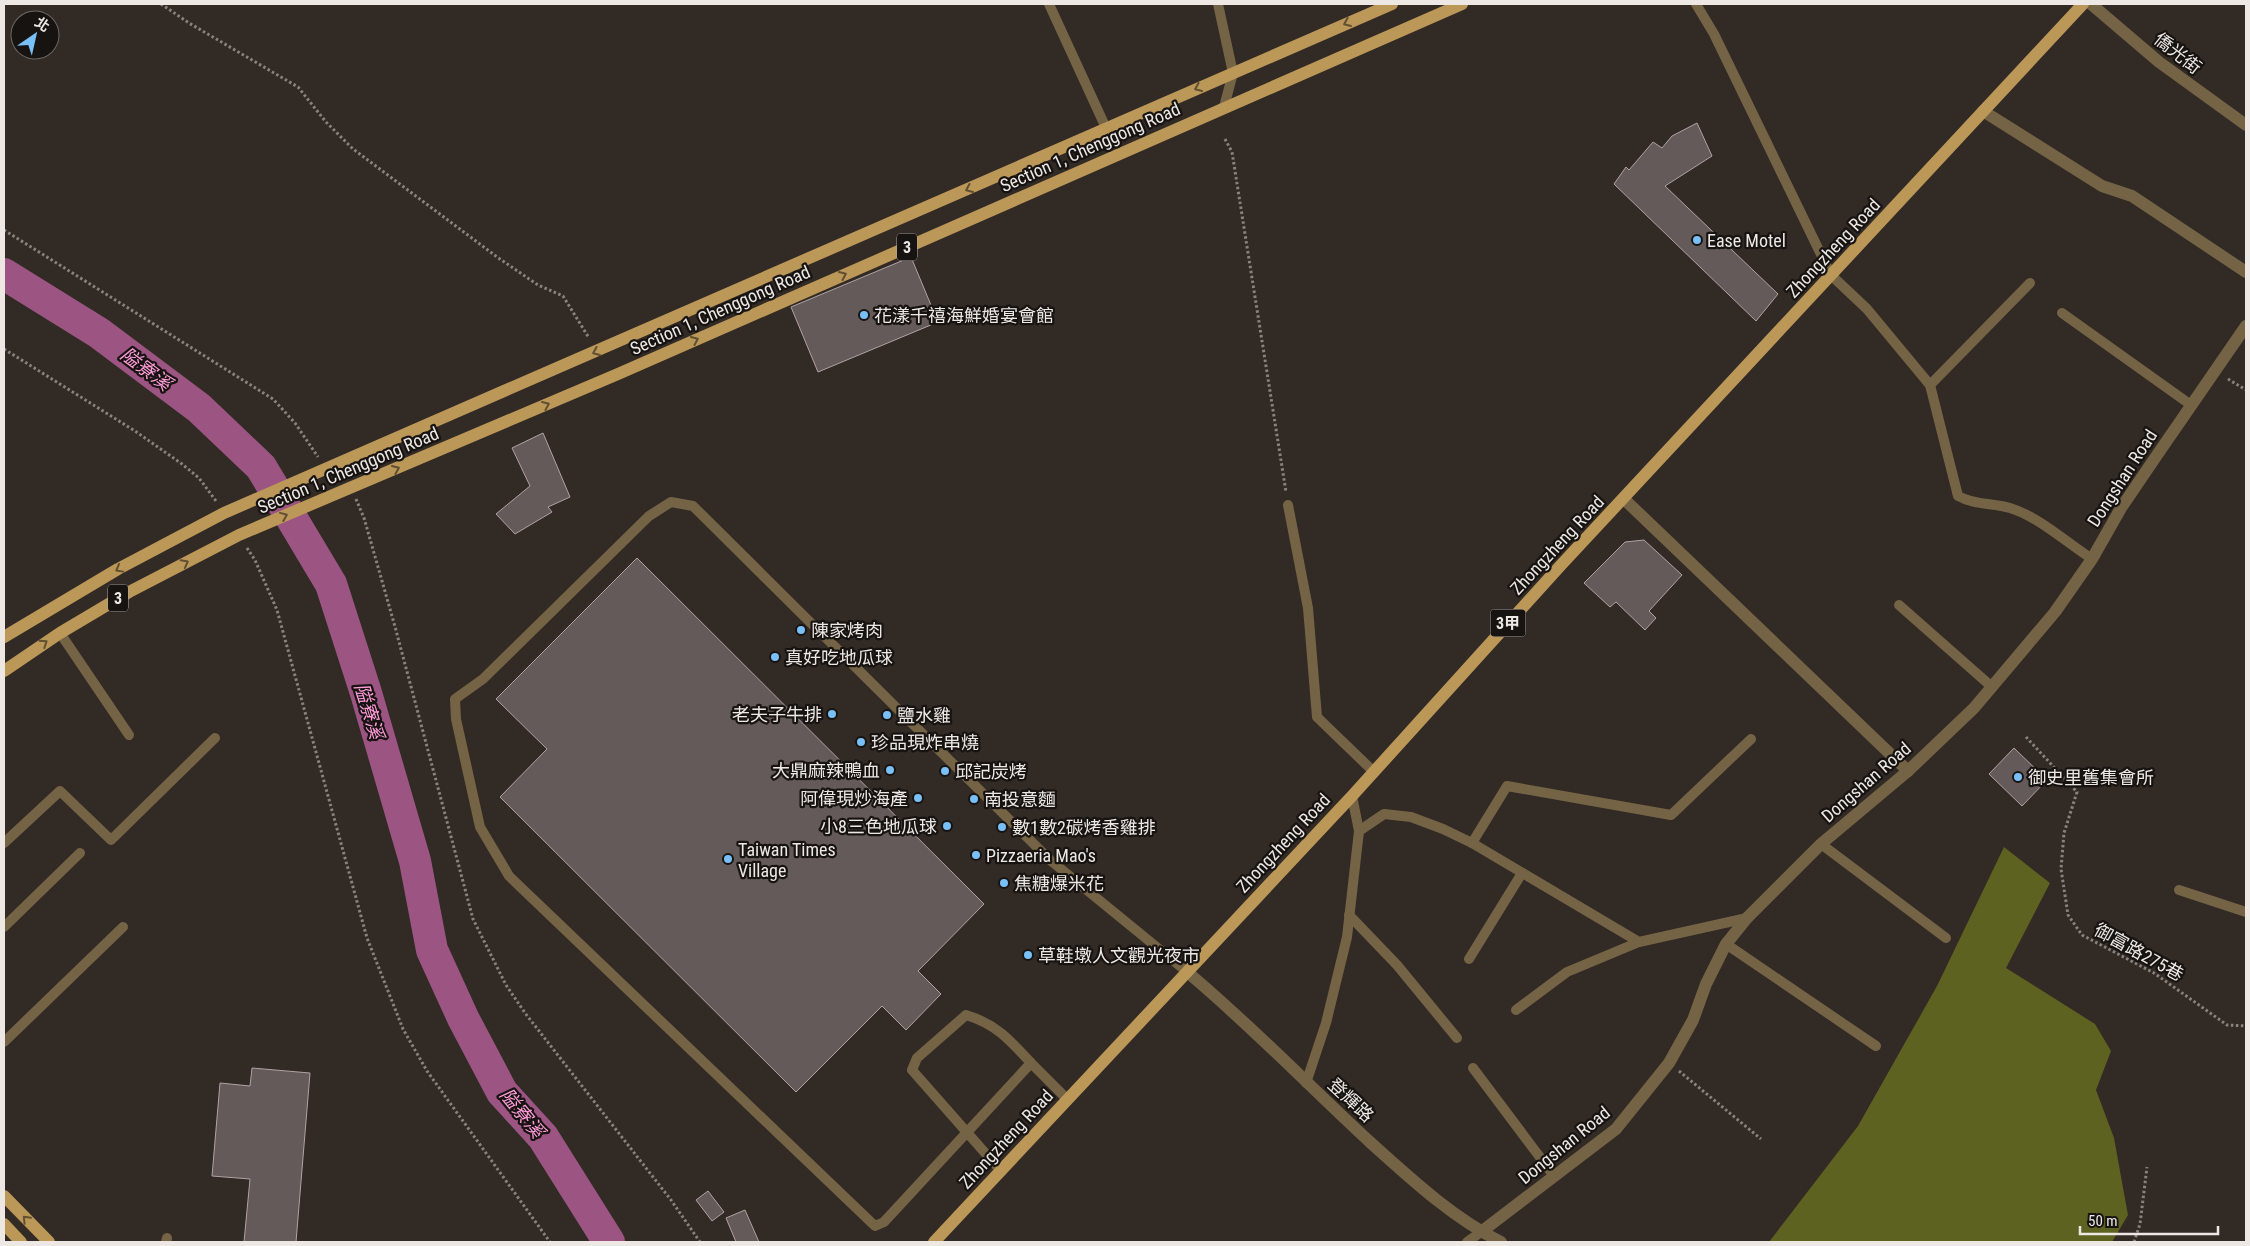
<svg xmlns="http://www.w3.org/2000/svg" width="2250" height="1246" viewBox="0 0 2250 1246" font-family="'Roboto Condensed','Noto Sans TC',sans-serif">
<style>
.forest{fill:#5d6221}
.lines{fill:none;stroke-linecap:round;stroke-linejoin:round}
.river{stroke:#9c5582;stroke-width:32}
.building{fill:#655a5a;stroke:#b0a3a4}
.path{stroke:#89827e;stroke-width:3;stroke-dasharray:2.5 2.5;stroke-linecap:butt}
.service{stroke:#746345;stroke-width:10}
.minor{stroke:#746345;stroke-width:12}
.tertiary{stroke:#746345;stroke-width:12}
.primary{stroke:#bc9858;stroke-width:12}
.oneway{stroke:#614f31}
.poi-dot{fill:#79bff8;stroke:#171311;stroke-width:2}
.labels{text-anchor:middle;dominant-baseline:central;stroke-width:4.5;stroke-linejoin:round;paint-order:stroke}
.shield{fill:#171311;stroke:#aea8a5;stroke-width:1}
.shield-label{font-size:16px;font-weight:bold;fill:#eee8e5}
.street-label{font-size:18px;fill:#eee8e5;stroke:#171311}
.poi-label{font-size:18px;fill:#eee8e5;stroke:#171311;text-anchor:start}
.water-label{font-size:19px;font-style:italic;fill:#fe9bd9;stroke:#171311}
</style>
<rect width="100%" height="100%" fill="#322a25"/>
<path class="forest" d="M2004 847 2050 883 2006 968 2095 1024 2111 1051 2096 1090 2114 1138 2128 1215 2112 1242H1769L1858 1126 1937 986Z"/>
<g class="lines">
<path class="river" d="M4 274 99 333 199 408 261 467 331 584 366 693 415 861 432 950 463 1018 502 1092 543 1137 609 1242"/>
</g>
<g class="building">
<path d="M1697 123 1712 156 1665 186 1778 294 1756 321 1614 184 1626 167 1629 170 1653 142 1662 148 1672 136Z"/>
<path d="M911 257 938 322 818 372 791 307Z"/>
<path d="M543 433 570 497 548 507 552 512 515 534 496 514 530 486 512 448Z"/>
<path d="M1644 540 1682 575 1649 611 1656 618 1645 630 1616 602 1610 607 1584 583 1625 542Z"/>
<path d="M637 558 984 904 918 971 941 994 906 1030 882 1006 796 1092 500 797 547 749 496 699Z"/>
<path d="M2014 748 2047 780 2022 806 1989 774Z"/>
<path d="M252 1068 310 1073 296 1242H244L250 1179 212 1176 220 1083 250 1086Z"/>
<path d="M708 1191 724 1212 712 1221 696 1200Z"/>
<path d="M745 1210 759 1242H736L726 1218Z"/>
</g>
<g class="lines">
<g class="path">
<path d="M161 4 189 23 298 87 326 122 353 149 497 257 538 285 563 296 589 338"/>
<path d="M1225 139 1232 152 1286 492"/>
<path d="M4 230 273 399 295 423 318 457"/>
<path d="M4 349 135 431 182 464 199 478 216 501"/>
<path d="M2228 379 2246 390"/>
<path d="M356 499 364 518 394 623 473 919 506 985 525 1013 671 1200 700 1242"/>
<path d="M247 548 255 560 277 610 367 938 403 1029 427 1071 550 1242"/>
<path d="M2026 737 2077 792 2064 833 2061 869 2068 915 2082 935 2154 973 2227 1025 2246 1026"/>
<path d="M1679 1071 1761 1139"/>
<path d="M2134 1242 2140 1224 2147 1167"/>
</g>
<g class="service">
<path d="M1049 4 1106 128"/>
<path d="M1218 4 1233 73 1224 107"/>
<path d="M1696 4 1714 34 1831 275 1867 309 1930 385 1958 496C1974 505 1992 503 2010 508 2039 517 2066 542 2092 559"/>
<path d="M2062 313 2191 405"/>
<path d="M1930 385 2030 283"/>
<path d="M1288 505 1308 608 1317 717 1374 772"/>
<path d="M1899 605 1992 687"/>
<path d="M60 633 129 735"/>
<path d="M1359 831 1384 814 1411 817 1443 829 1472 843 1639 942 1747 918"/>
<path d="M4 843 60 791 111 840 215 738"/>
<path d="M1472 843 1507 786 1671 815 1751 739"/>
<path d="M1821 844 1946 938"/>
<path d="M2179 890 2246 912"/>
<path d="M1349 915 1397 965 1457 1038"/>
<path d="M4 927 80 853"/>
<path d="M1726 944 1876 1046"/>
<path d="M1469 959 1522 873"/>
<path d="M1516 1010 1567 972 1639 942"/>
<path d="M4 1042 123 927"/>
<path d="M1473 1068 1554 1176"/>
<path d="M1306 1083 1326 1023 1347 937 1359 831 1352 796"/>
<path d="M1067 1099 1031 1063 884 1222 875 1226 509 876 480 827 456 719 455 699 483 679 649 516 671 502 693 506 1050 860 1186 971"/>
<path d="M1001 1171 912 1070 917 1058 966 1015C996 1024 1010 1040 1031 1063"/>
<path d="M166 1242 167 1238"/>
<path d="M1467 1242 1481 1232"/>
</g>
<g class="minor">
<path d="M2091 4 2159 62 2246 125"/>
<path d="M1983 111 2102 186 2132 196 2246 272"/>
<path d="M1624 499 1908 771"/>
<path d="M1481 1232 1616 1129 1669 1063 1693 1020 1706 984 1726 944 1747 918 1821 844 1908 771 1974 708 2055 612 2092 559 2121 508 2155 458 2246 326"/>
</g>
<path class="tertiary" d="M1186 971C1251 1025 1309 1086 1371 1143 1411 1179 1453 1218 1501 1242"/>
<g class="primary">
<path d="M4 637 118 569 224 513 1392 4"/>
<path d="M4 671 60 633 129 592 239 535 618 374 1462 4"/>
<path d="M4 1196 49 1242"/>
<path d="M4 1224 21 1242"/>
<path d="M934 1242 1352 796 1561 565 2083 4"/>
</g>
</g>
<defs><path id="oneway-chevron" d="M-2-3.5L2.5 0L-2 3.5" fill="none" stroke-width="1.6" stroke-linecap="round" stroke-linejoin="round" transform="scale(1.25)"/></defs>
<g class="oneway">
<use href="#oneway-chevron" transform="translate(1347 23) rotate(157)"/>
<use href="#oneway-chevron" transform="translate(1198 88) rotate(156)"/>
<use href="#oneway-chevron" transform="translate(969 189) rotate(156)"/>
<use href="#oneway-chevron" transform="translate(843 275) rotate(-24)"/>
<use href="#oneway-chevron" transform="translate(695 340) rotate(-24)"/>
<use href="#oneway-chevron" transform="translate(596 352) rotate(157)"/>
<use href="#oneway-chevron" transform="translate(546 405) rotate(-23)"/>
<use href="#oneway-chevron" transform="translate(396 469) rotate(-23)"/>
<use href="#oneway-chevron" transform="translate(284 516) rotate(-22)"/>
<use href="#oneway-chevron" transform="translate(185 563) rotate(-28)"/>
<use href="#oneway-chevron" transform="translate(119 569) rotate(151)"/>
<use href="#oneway-chevron" transform="translate(44 643) rotate(-34)"/>
<use href="#oneway-chevron" transform="translate(26 1219) rotate(-134)"/>
</g>
<g class="poi-dot">
<circle cx="1697" cy="240" r="5"/>
<circle cx="864" cy="315" r="5"/>
<circle cx="801" cy="630" r="5"/>
<circle cx="775" cy="657" r="5"/>
<circle cx="832" cy="714" r="5"/>
<circle cx="887" cy="715" r="5"/>
<circle cx="861" cy="742" r="5"/>
<circle cx="890" cy="770" r="5"/>
<circle cx="945" cy="771" r="5"/>
<circle cx="2018" cy="777" r="5"/>
<circle cx="918" cy="798" r="5"/>
<circle cx="974" cy="799" r="5"/>
<circle cx="947" cy="826" r="5"/>
<circle cx="1002" cy="827" r="5"/>
<circle cx="976" cy="855" r="5"/>
<circle cx="728" cy="859" r="5"/>
<circle cx="1004" cy="883" r="5"/>
<circle cx="1028" cy="955" r="5"/>
</g>
<g class="labels">
<g class="shield">
<rect x="897" y="233.5" width="20" height="27" rx="4"/>
<rect x="108" y="584.5" width="20" height="27" rx="4"/>
<rect x="1490.5" y="609.5" width="35" height="27" rx="4"/>
</g>
<g class="shield-label">
<text x="907" y="247">3</text>
<text x="118" y="598">3</text>
<text x="1508" y="623">3甲</text>
</g>
<g class="street-label">
<text transform="translate(2178 53) rotate(38)">僑光街</text>
<text transform="translate(1090 147) rotate(-24)">Section 1, Chenggong Road</text>
<text transform="translate(1833 248) rotate(-47)">Zhongzheng Road</text>
<text transform="translate(720 310) rotate(-24)">Section 1, Chenggong Road</text>
<text transform="translate(348 470) rotate(-23)">Section 1, Chenggong Road</text>
<text transform="translate(2122 478) rotate(-57)">Dongshan Road</text>
<text transform="translate(1557 545) rotate(-47)">Zhongzheng Road</text>
<text transform="translate(1866 782) rotate(-41)">Dongshan Road</text>
<text transform="translate(1283 843) rotate(-47)">Zhongzheng Road</text>
<text transform="translate(2139 952) rotate(29)">御富路275巷</text>
<text transform="translate(1351 1100) rotate(43)">登輝路</text>
<text transform="translate(1006 1139) rotate(-47)">Zhongzheng Road</text>
<text transform="translate(1564 1145) rotate(-39)">Dongshan Road</text>
</g>
<g class="poi-label">
<text x="1707" y="240">Ease Motel</text>
<text x="874" y="315">花漾千禧海鮮婚宴會館</text>
<text x="811" y="630">陳家烤肉</text>
<text x="785" y="657">真好吃地瓜球</text>
<text x="822" y="714" text-anchor="end">老夫子牛排</text>
<text x="897" y="715">鹽水雞</text>
<text x="871" y="742">珍品現炸串燒</text>
<text x="880" y="770" text-anchor="end">大鼎麻辣鴨血</text>
<text x="955" y="771">邱記炭烤</text>
<text x="2028" y="777">御史里舊集會所</text>
<text x="908" y="798" text-anchor="end">阿偉現炒海產</text>
<text x="984" y="799">南投意麵</text>
<text x="937" y="826" text-anchor="end">小8三色地瓜球</text>
<text x="1012" y="827">數1數2碳烤香雞排</text>
<text x="738" y="849">Taiwan Times<tspan x="738" dy="21">Village</tspan></text>
<text x="986" y="855">Pizzaeria Mao's</text>
<text x="1014" y="883">焦糖爆米花</text>
<text x="1038" y="955">草鞋墩人文觀光夜市</text>
</g>
<g class="water-label">
<text transform="translate(146 369) rotate(37)">隘寮溪</text>
<text transform="translate(369 711) rotate(73)">隘寮溪</text>
<text transform="translate(522 1113) rotate(51)">隘寮溪</text>
</g>
</g>
<rect width="2250" height="1246" fill="none" stroke="#eee8e5" stroke-width="10"/>
<g transform="translate(35 35) rotate(34)"><circle r="24" fill="#171311" stroke="#6d6866"/>
<path d="M0-4L9 19L0 12L-9 19Z" fill="#79bff8"/>
<text y="-8" font-size="14" font-weight="bold" text-anchor="middle" fill="#eee8e5">北</text>
</g>
<path d="M2080 1226v8h138v-8" fill="none" stroke="#eee8e5" stroke-width="2.5"/>
<text x="2088" y="1226" font-size="15" fill="#eee8e5" stroke="#171311" stroke-width="4" paint-order="stroke">50 m</text>
</svg>
